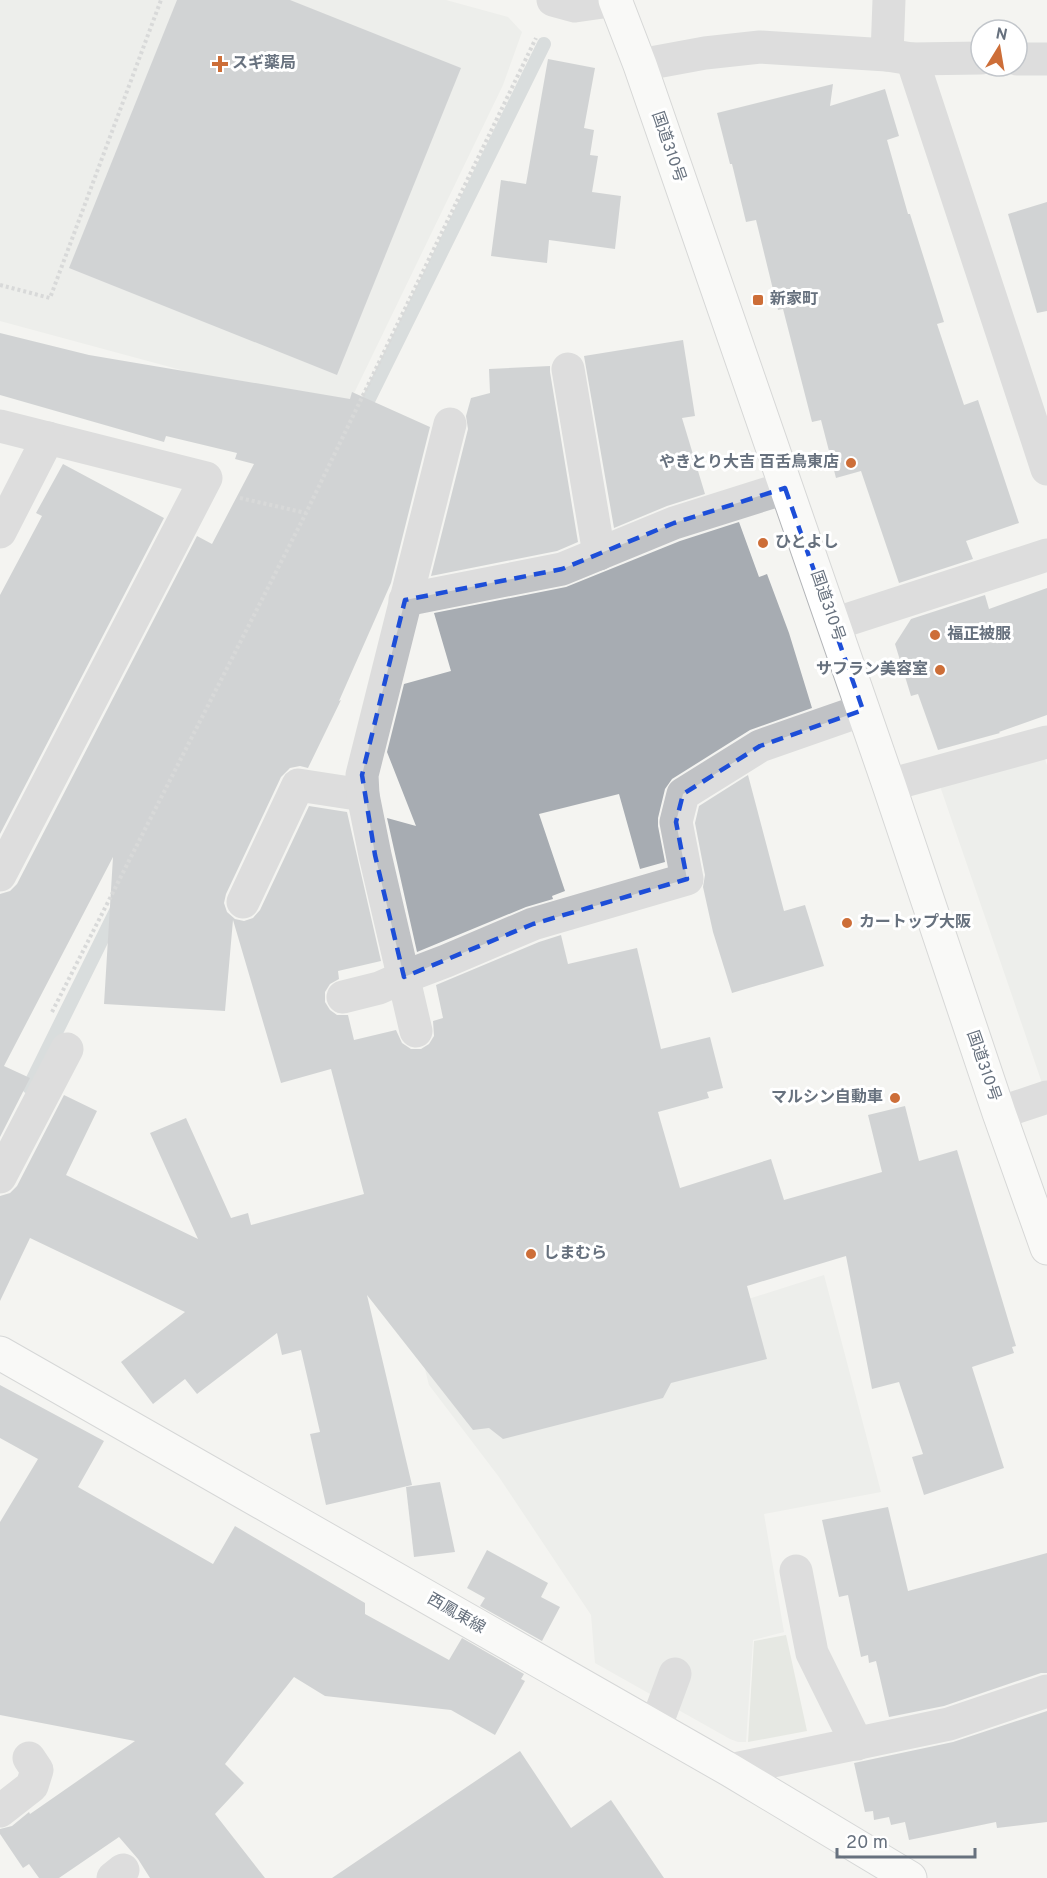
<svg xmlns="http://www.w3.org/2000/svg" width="1047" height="1878" viewBox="0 0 1047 1878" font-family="Overpass,'Noto Sans JP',sans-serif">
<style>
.built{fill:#e4e6e4}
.green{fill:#d5dad2}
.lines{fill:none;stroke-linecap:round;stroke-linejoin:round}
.stream{stroke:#b9c0c5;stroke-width:14}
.building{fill:#a7acb2}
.major-casing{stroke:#b1b4b8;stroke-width:35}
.highway-casing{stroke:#b3b5b8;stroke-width:35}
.path{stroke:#b7b9bc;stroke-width:4;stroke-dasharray:3 3;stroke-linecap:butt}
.minor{stroke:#c0c2c5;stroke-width:33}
.major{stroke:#fff;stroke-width:33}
.highway{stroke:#fff;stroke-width:33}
.marked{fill:none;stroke:#1d4ed8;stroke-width:4.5;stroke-dasharray:12 8;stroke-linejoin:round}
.poi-dot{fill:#cd6e38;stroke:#fff;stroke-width:2}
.labels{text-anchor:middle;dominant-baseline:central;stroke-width:6;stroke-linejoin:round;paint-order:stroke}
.poi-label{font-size:16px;font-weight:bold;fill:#67717e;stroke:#fff;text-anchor:start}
.street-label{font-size:16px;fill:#67717e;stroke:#fff}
</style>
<rect width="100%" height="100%" fill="#f4f4f1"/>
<g class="built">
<path d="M0 0H446L508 17 522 32 503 85 344 414 0 321Z"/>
<path d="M1045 759 1047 765V1081L1042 1083 940 786Z"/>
<path d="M401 1275 679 1321 824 1275 881 1492 764 1514 784 1632 753 1640 746 1742H738L730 1739 595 1663 591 1615 499 1477 429 1385Z"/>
</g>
<path class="green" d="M786 1635 807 1731 748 1742 754 1641Z"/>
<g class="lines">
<g class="stream">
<path d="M361 415 544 44"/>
<path d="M29 1087 116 911"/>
</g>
</g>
<g class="building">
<path d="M177 0H290L461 68 337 375 69 268Z"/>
<path d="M548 59 595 68 584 128 594 130 590 155 598 156 592 192 621 196 615 249 549 240 547 263 491 256 501 180 526 184Z"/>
<path d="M833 84 830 106 885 89 899 136 887 140 908 214H910L944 322 937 324 964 405 978 400 1019 523 966 541 973 559 899 583 861 471 836 478 821 420 812 422 783 309 778 310 756 220 746 222 732 164H730L717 113Z"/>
<path d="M1047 202V311L1037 313 1008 214Z"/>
<path d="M0 333 89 355 350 399 352 392 430 427 391 583 339 701 341 700 308 768 300 766 290 768 281 777 226 894 224 903 227 912 235 919 244 921 253 918 260 910 309 806 347 812 381 961 338 971 339 979 330 984 325 992V1002L330 1010 337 1015H348L354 1040 396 1030 402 1043 411 1049H421L429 1044 434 1036 433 1021 443 1018 436 985 539 942 561 935 568 964 637 948 661 1049 710 1037 723 1088 707 1092 709 1098 658 1112 680 1188 771 1159 784 1200 882 1172 868 1115 905 1106 919 1161 957 1150 1016 1346 1012 1347 1014 1353 972 1367 1004 1468 924 1495 912 1457 923 1454 899 1382 872 1389 846 1256 747 1286 767 1359 671 1383 663 1398 503 1439 489 1428 473 1430 367 1295 412 1485 326 1505 310 1434 320 1432 301 1350 282 1355 277 1333 197 1394 185 1379 153 1404 121 1362 185 1312 30 1238 0 1301V1196L10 1193 17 1186 64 1095 97 1111 66 1175 198 1239 150 1133 186 1118 231 1218 248 1213 251 1225 364 1194 331 1069 281 1083 233 920 225 1011 104 1004 113 857 4 1066 30 1078 0 1137V894L10 891 17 884 197 536 212 544 254 464 235 459 237 453 166 436 164 442 0 395Z"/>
<path d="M683 340 695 416 682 418 705 494 667 506 614 528 584 356Z"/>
<path d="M550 366V372L578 542 557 551 431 576 468 429 466 416 471 398 490 393 489 369Z"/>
<path d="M63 464 164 518 0 834V595L42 516 36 513Z"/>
<path d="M739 522 759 577 767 574 789 633 812 708 750 730 672 779 665 789 658 818V826L665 862 640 869 619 794 539 814 565 891 552 896 553 899 526 907 417 952 387 818 416 826 387 752 404 684 451 671 434 613 566 587 680 541Z"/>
<path d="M1047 588V715L999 732 1000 733 938 750 918 694 911 696 895 644 911 619 985 595 989 609Z"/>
<path d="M748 775 784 911 805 905 824 966 732 993 713 932 703 887 705 875 695 823 699 806Z"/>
<path d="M0 1385 104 1441 78 1487 213 1564 235 1526 365 1603V1614L449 1660 462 1638 524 1674 521 1679 525 1681 495 1735 451 1710 325 1696 294 1677 225 1764 244 1783 215 1814 265 1878H150L138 1859 119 1837 59 1878H39L29 1864 23 1868 0 1834V1829L12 1826 29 1812 30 1814 135 1741 0 1715V1522L38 1459 0 1438Z"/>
<path d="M440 1482 455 1552 414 1557 406 1487Z"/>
<path d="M888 1507 908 1591 1047 1553V1673H1041L944 1706 889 1717 876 1661 869 1663 868 1655 861 1657 848 1595 839 1597 822 1520Z"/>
<path d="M487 1550 548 1583 541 1597 560 1607 542 1641 480 1606 485 1598 467 1588Z"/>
<path d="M1047 1711V1822L997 1828 996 1822 909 1840 905 1822 891 1825 889 1817 874 1820 873 1811 865 1812 854 1763 953 1742Z"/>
<path d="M520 1751 571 1828 611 1800 664 1878H332Z"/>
</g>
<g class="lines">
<defs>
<path id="major" d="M0 1353 730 1770 910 1878"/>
<path id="highway" d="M615 0 640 65 889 785 999 1113 1047 1248"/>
</defs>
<use href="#major" class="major-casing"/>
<use href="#highway" class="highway-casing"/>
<g class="path">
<path d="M0 285 50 298 161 0"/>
<path d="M240 498 306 513"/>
<path d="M52 1012 306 513 536 38"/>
</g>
<g class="minor">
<path d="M553 0 575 6 617 0"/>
<path d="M887 55 889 0"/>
<path d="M912 59 1047 469"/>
<path d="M1017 59H1047"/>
<path d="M640 65 705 53 760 47 887 55 912 59 981 58"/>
<path d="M568 369 599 554"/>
<path d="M0 426 206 478 0 875"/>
<path d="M0 532 48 438"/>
<path d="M405 600 562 569 674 523 785 488"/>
<path d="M834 624 1047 555"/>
<path d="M889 785 1047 742"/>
<path d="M243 902 298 785 363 795"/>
<path d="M343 997 379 988 404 977 446 961 533 924 687 879 676 822 683 794 760 746 863 710"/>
<path d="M416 1031 375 855 363 795 362 775 450 424"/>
<path d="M999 1113 1047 1097"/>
<path d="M0 1177 67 1049"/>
<path d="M796 1571 812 1653 857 1744"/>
<path d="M655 1728 675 1674"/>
<path d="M730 1770 949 1724 1047 1691"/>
<path d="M0 1811 32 1786 37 1770 29 1758"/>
<path d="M113 1878 123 1870"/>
</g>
<use href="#major" class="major"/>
<use href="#highway" class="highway"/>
</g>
<path d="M0 0H1047V1878H0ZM785 488 863 710 760 746 683 794 676 822 687 879 533 924 404 977 375 855 362 775 405 600 562 569 674 523Z" fill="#f4f4f1" fill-opacity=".55" fill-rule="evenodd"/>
<path class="marked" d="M785 488 863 710 760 746 683 794 676 822 687 879 533 924 404 977 375 855 362 775 405 600 562 569 674 523Z"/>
<g class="poi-dot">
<path d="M217 55h6v6h6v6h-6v6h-6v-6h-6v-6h6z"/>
<rect x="752" y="294" width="12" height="12" rx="3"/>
<circle cx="851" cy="463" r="6"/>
<circle cx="763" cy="543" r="6"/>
<circle cx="935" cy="635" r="6"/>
<circle cx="940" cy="670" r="6"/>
<circle cx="847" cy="923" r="6"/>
<circle cx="895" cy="1098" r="6"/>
<circle cx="531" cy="1254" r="6"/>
</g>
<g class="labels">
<g class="poi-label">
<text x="232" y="64">スギ薬局</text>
<text x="770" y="300">新家町</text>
<text x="839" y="463" text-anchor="end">やきとり大吉 百舌鳥東店</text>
<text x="775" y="543">ひとよし</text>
<text x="947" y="635">福正被服</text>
<text x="928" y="670" text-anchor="end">サフラン美容室</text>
<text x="859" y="923">カートップ大阪</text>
<text x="883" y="1098" text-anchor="end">マルシン自動車</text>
<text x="543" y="1254">しまむら</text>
</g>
<g class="street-label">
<text transform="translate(668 147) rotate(71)">国道310号</text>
<text transform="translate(827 606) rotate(71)">国道310号</text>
<text transform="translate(983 1066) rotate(71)">国道310号</text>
<text transform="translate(456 1614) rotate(30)">西鳳東線</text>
</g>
</g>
<g transform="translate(999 48) rotate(11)"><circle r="28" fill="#ffffff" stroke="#c2c6cb" stroke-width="1.5"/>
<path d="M0-4.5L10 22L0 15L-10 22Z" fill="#cd6e38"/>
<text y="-9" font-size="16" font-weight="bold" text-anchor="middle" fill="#67717e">N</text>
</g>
<path d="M837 1848v9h138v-9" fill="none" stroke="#67717e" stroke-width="3"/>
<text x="846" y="1848" font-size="18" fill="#67717e" stroke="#ffffff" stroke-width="4.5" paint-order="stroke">20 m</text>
</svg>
